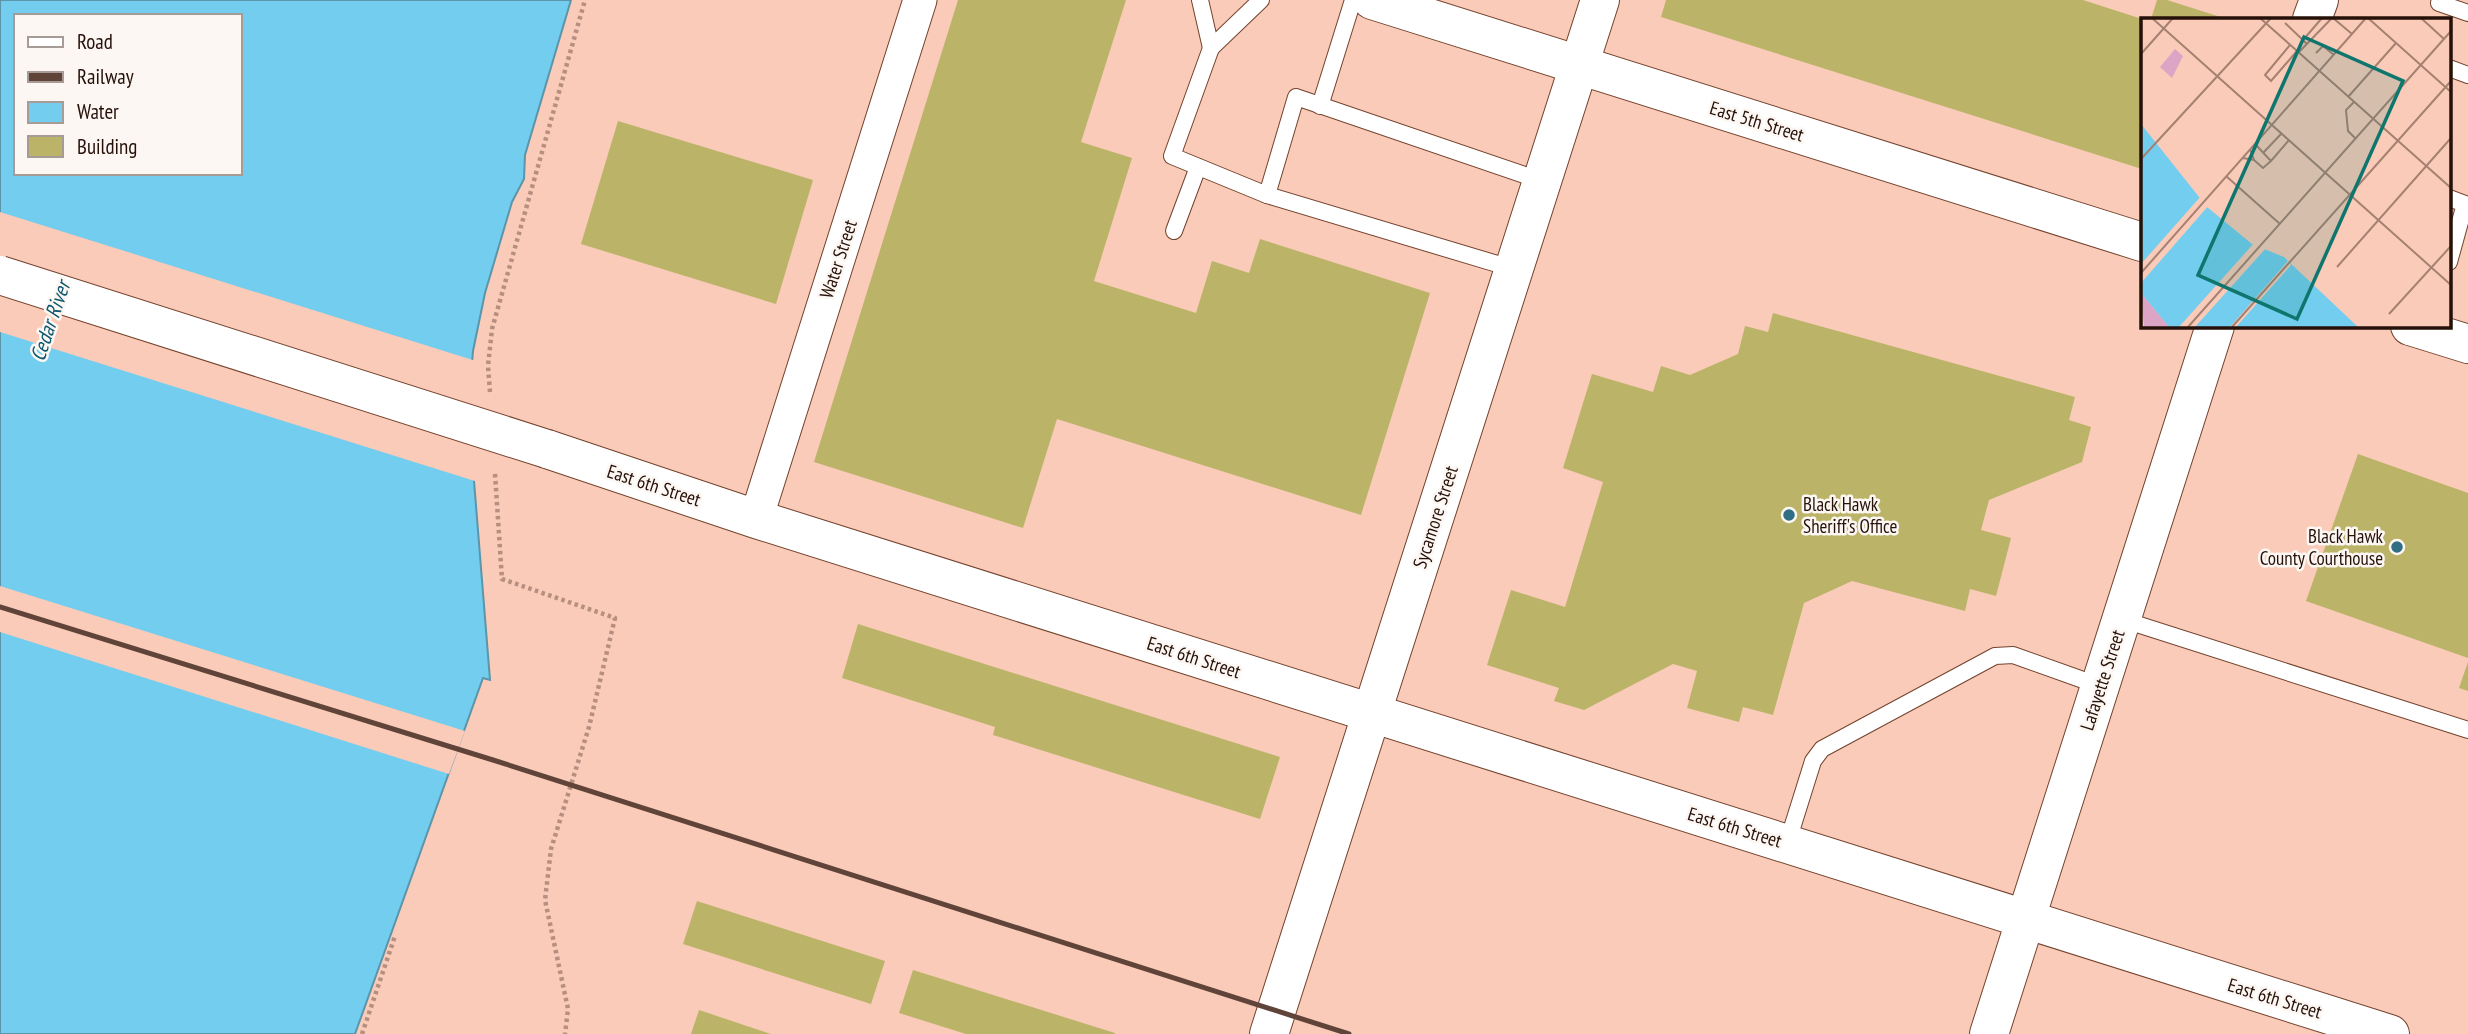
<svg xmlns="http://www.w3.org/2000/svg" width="2468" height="1034" viewBox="0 0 2468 1034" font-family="'PT Sans Narrow',sans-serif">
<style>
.water{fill:#73cdee;stroke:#5c95a9;stroke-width:2;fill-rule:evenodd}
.pier{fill:#facbb8}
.building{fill:#bbb468}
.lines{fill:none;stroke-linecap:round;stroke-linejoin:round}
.service-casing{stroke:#73422d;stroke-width:18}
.minor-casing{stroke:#73422d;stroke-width:35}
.tertiary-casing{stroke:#73422d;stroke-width:40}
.secondary-casing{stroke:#73422d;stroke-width:40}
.path{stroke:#b68f80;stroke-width:4.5;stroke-dasharray:3.5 3.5;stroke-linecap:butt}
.service{stroke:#fff;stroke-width:16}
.minor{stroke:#fff;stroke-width:33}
.tertiary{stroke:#fff;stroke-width:38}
.secondary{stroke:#fff;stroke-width:38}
.rail{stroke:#604439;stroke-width:5}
.secondary-bridge-casing{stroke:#73422d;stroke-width:40;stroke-linecap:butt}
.secondary-bridge{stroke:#fff;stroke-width:38}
.poi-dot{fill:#2f6e83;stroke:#fdf7f4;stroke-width:2.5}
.labels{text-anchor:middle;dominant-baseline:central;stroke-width:5;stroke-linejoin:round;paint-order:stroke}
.street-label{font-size:19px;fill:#261109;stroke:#fdf7f4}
.poi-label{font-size:19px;fill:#261109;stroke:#fdf7f4;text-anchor:start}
.water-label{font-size:21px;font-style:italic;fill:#0a576e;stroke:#fdf7f4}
.inset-road{fill:none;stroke:#a58172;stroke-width:2}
.view{fill:#0f766e;fill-opacity:0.15;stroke:#0f766e;stroke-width:3.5}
.inset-edge{fill:none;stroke:#261109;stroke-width:3.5}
</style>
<rect width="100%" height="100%" fill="#facbb8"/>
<path class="water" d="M0 0H571L525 155 524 179 512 202 485 293 473 351 470 386 474 481 490 680 483 678 355 1034H0ZM16 16H240V173H16Z"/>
<g class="pier">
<path d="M0 212 476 361 478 482 0 332Z"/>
<path d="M0 586 465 731 449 774 0 632Z"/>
</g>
<g class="building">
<path d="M958 0H1126L1081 142 1132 158 1094 281 1196 313 1212 261 1249 273 1260 239 1430 293 1361 515 1057 419 1023 528 814 462Z"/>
<path d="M1666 0H2083L2142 19V169L1661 17Z"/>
<path d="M2157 0H2167L2227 19H2151Z"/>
<path d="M618 121 813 180 776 304 581 244Z"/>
<path d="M1773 313 2075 397 2069 420 2091 427 2082 462 1989 500 1981 530 2011 538 1996 596 1970 589 1965 611 1852 581 1804 603 1773 715 1743 707 1739 722 1687 708 1697 671 1673 664 1584 710 1554 701 1559 688 1487 665 1511 590 1565 607 1603 482 1563 468 1592 374 1653 392 1661 366 1690 375 1738 354 1745 326 1768 332Z"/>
<path d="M2358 454 2468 493V658L2306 601Z"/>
<path d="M858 624 1280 757 1260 819 993 735 995 727 842 678Z"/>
<path d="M2468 662V691L2459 688Z"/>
<path d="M697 901 885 961 871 1004 683 944Z"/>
<path d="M913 970 1115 1033V1034H966L899 1013Z"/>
<path d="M699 1010 771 1034H691Z"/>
</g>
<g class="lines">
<defs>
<g id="service">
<path d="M1200 0 1211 48 1261 0"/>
<path d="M2439 3 2468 13"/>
<path d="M1211 48 1172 156 1267 195"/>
<path d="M2449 68 2468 75"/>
<path d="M1320 106 1353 0"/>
<path d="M2449 198 2465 204 2449 262"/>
<path d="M1174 231 1198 167"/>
<path d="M1514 269 1267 195 1296 97 1542 181"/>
<path d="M2121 619 2468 730"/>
<path d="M1787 844 1813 761 1822 749 1995 656 2013 655 2100 686"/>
</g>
<path id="minor" d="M756 519 920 0"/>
<g id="tertiary">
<path d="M2312 19 2319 0"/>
<path d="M1269 1034 1600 0"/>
<path d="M1989 1034 2215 326"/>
</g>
<g id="secondary">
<path d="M1372 0 2142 242"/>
<path d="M2410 326 2468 344"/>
<path d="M547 449 756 519 2390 1034"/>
</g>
</defs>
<use href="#service" class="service-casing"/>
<use href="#minor" class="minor-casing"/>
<use href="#tertiary" class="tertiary-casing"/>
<use href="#secondary" class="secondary-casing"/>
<g class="path">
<path d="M490 392 488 366 492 329 585 0"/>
<path d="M495 474 502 579 615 618 589 727 551 849 545 900 568 1009 565 1034"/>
<path d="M362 1034 395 936"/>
</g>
<use href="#service" class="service"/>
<use href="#minor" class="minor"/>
<use href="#tertiary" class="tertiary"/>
<use href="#secondary" class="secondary"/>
<path class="rail" d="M0 607 493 760 1349 1034"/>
<defs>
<path id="secondary-bridge" d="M0 275 547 449"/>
</defs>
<use href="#secondary-bridge" class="secondary-bridge-casing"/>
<use href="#secondary-bridge" class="secondary-bridge"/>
</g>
<g class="poi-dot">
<circle cx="1789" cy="515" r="7"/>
<circle cx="2397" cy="547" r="7"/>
</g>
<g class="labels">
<g class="street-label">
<text transform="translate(1757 121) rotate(17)">East 5th Street</text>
<text transform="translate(838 259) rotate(-72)">Water Street</text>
<text transform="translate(654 485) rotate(18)">East 6th Street</text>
<text transform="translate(1435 517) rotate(-72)">Sycamore Street</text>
<text transform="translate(1194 657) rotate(18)">East 6th Street</text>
<text transform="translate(2102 680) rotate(-72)">Lafayette Street</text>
<text transform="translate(1735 827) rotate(17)">East 6th Street</text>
<text transform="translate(2275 998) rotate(17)">East 6th Street</text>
</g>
<g class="poi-label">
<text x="1803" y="504">Black Hawk<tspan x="1803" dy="22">Sheriff's Office</tspan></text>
<text x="2383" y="536" text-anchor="end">Black Hawk<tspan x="2383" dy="22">County Courthouse</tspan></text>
</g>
<g class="water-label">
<text transform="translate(50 321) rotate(-71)">Cedar River</text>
</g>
</g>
<g transform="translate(2141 18)">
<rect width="310" height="310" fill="#facbb8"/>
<path d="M34 31 42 38 31 60 19 49ZM0 275 28 309H3Z" fill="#dda5c5"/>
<path d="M0 106 66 189 111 226 143 239 217 309H28L0 275Z" fill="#73cdee"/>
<path d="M60 178 69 186 0 265V246ZM114 224 126 229 54 309H38ZM147 243 150 247 95 309H89Z" fill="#facbb8"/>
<path class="inset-road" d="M11 0 310 267M119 0 310 170M192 0 211 16M227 0 310 74M280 0 303 21M144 5 166 26M162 22 181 0M149 27 124 57 130 63 156 33M158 34 191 0M175 35 182 28 193 37M0 36 32 0M207 79 255 25M213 84 205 92 207 113 215 121M114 126 130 143 148 122M123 134 140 116M102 140 113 142 109 131M0 141 130 0M113 142 122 150 130 143M85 158 139 206M196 249 310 120M0 255 225 0M248 296 310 228M47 309 310 13M91 309 310 63"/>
<path class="view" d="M163 19 262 63 156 301 57 257Z"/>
<rect width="310" height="310" class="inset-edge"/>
</g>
<rect x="14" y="14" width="228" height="161" fill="#fdf7f4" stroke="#a79b96" stroke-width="2"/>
<rect x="28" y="37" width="35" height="10" fill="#ffffff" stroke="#a79b96" stroke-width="2"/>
<text x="77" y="49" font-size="21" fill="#261109">Road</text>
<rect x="28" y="72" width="35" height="10" fill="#604439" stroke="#a79b96" stroke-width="2"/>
<text x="77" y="84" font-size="21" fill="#261109">Railway</text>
<rect x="28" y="102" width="35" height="21" fill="#73cdee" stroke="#a79b96" stroke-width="2"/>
<text x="77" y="119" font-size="21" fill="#261109">Water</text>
<rect x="28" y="136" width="35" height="21" fill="#bbb468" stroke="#a79b96" stroke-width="2"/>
<text x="77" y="154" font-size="21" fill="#261109">Building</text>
</svg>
